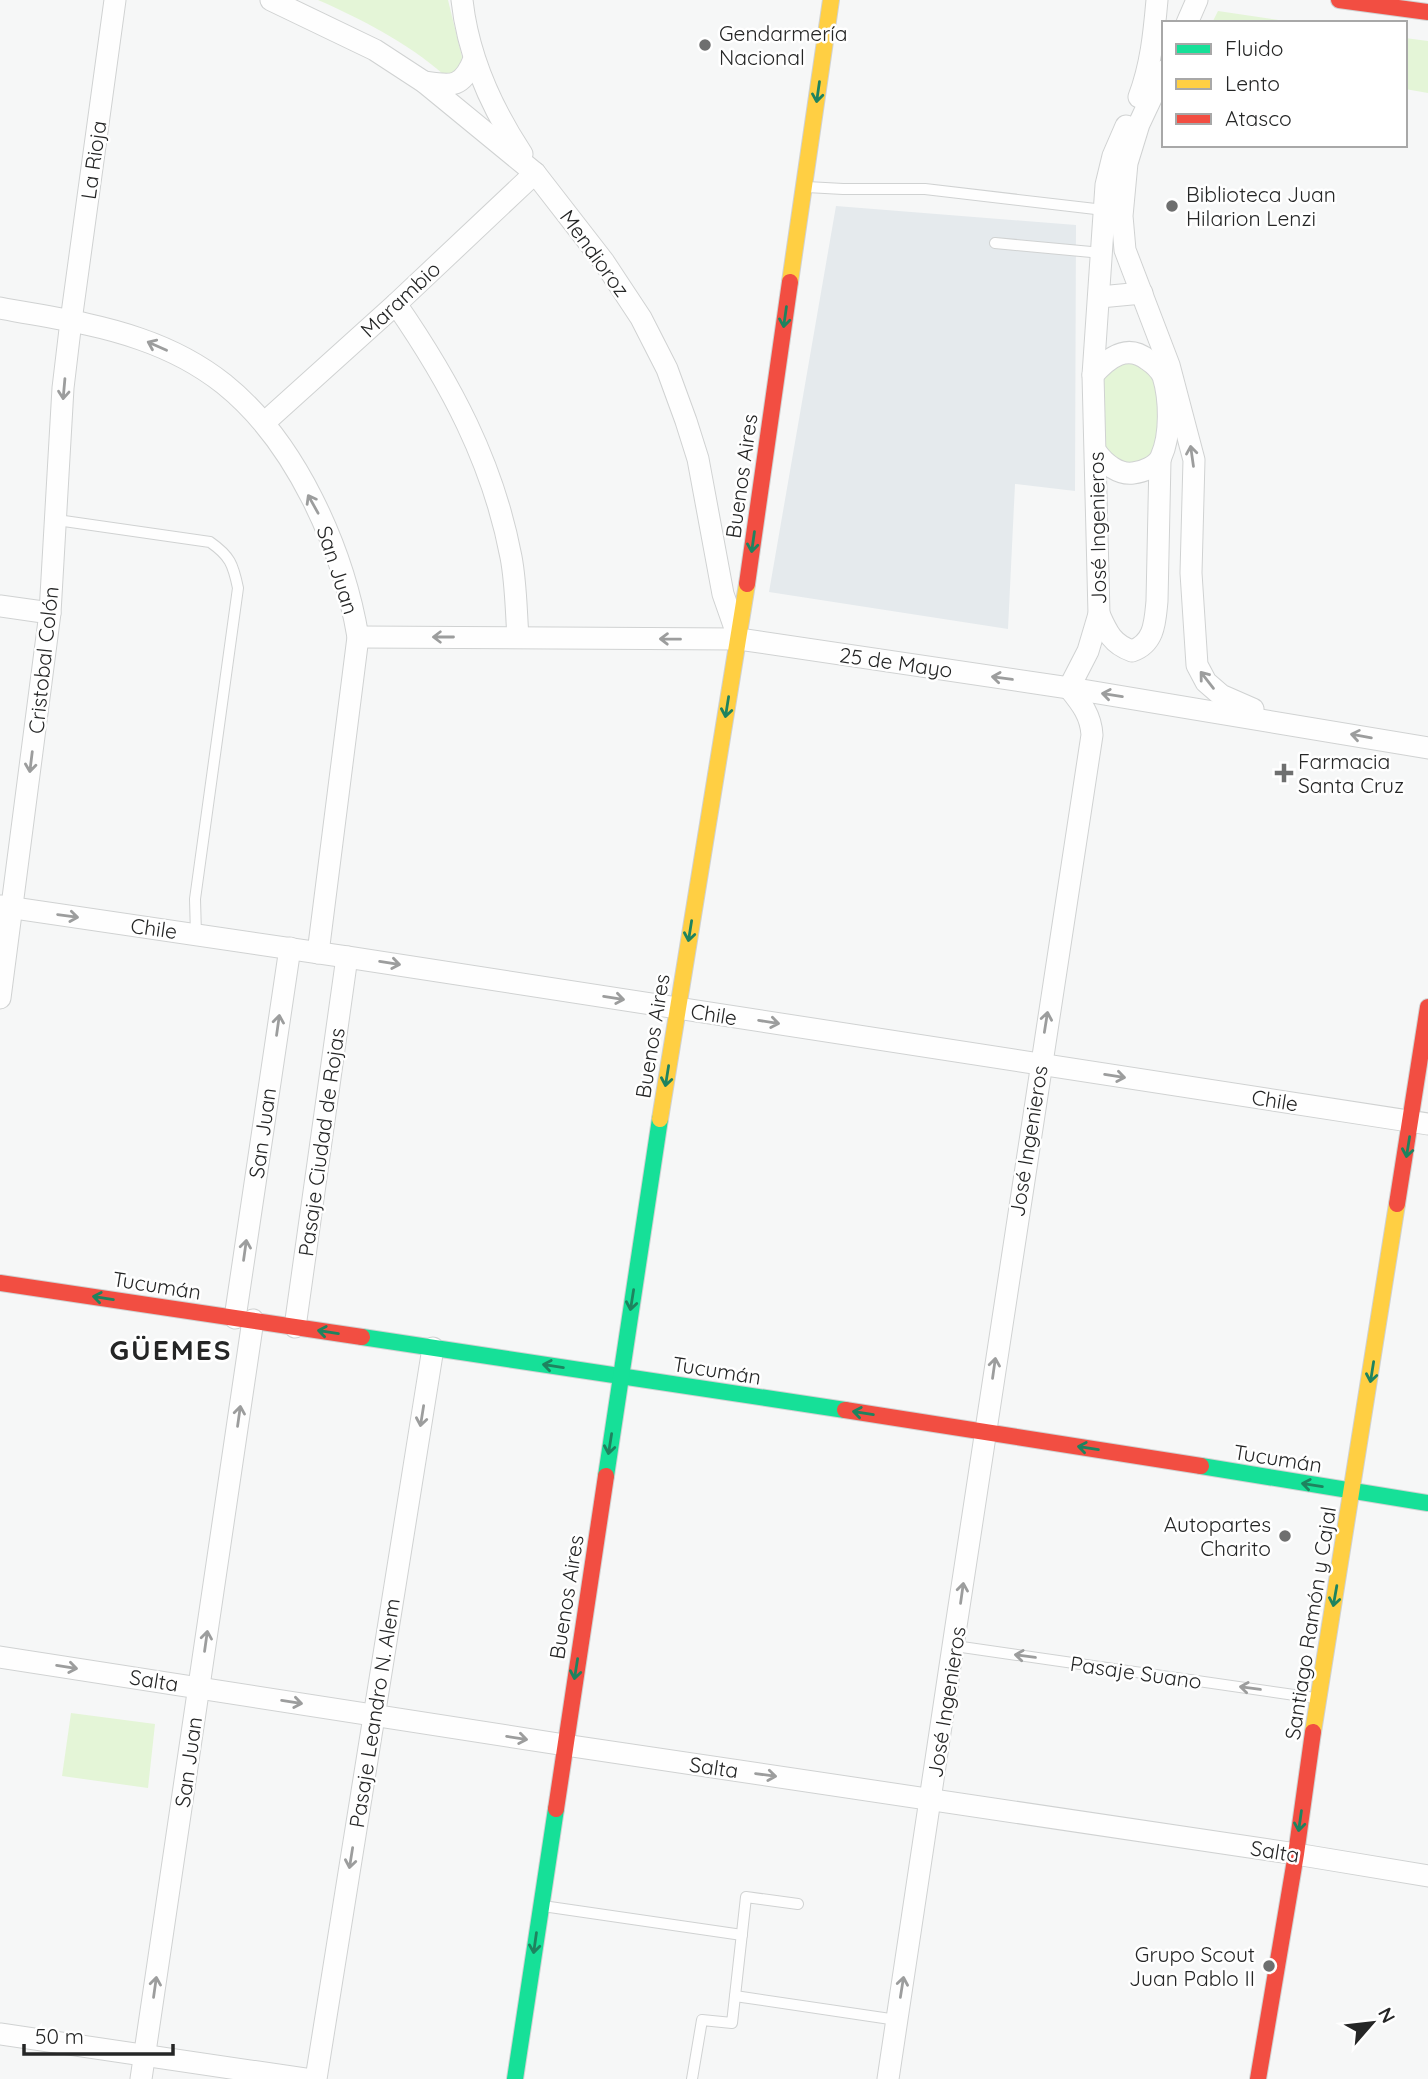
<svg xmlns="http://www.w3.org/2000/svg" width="1428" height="2079" viewBox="0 0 1428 2079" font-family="Quicksand,sans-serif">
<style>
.built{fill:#e5eaed}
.green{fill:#e4f5d7}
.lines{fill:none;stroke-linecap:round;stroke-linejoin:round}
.lane-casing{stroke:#d0d2d2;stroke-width:12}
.street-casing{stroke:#d0d2d2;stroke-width:23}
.fast-casing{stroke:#d0d2d2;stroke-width:18}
.slow-casing{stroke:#d0d2d2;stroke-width:18}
.jam-casing{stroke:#d0d2d2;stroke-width:18}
.lane{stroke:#fefefe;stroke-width:10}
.street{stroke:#fefefe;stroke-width:21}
.fast{stroke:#16e098;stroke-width:16}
.slow{stroke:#ffcf43;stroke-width:16}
.jam{stroke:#f24e42;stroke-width:16}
.oneway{stroke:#1e835f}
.oneway2{stroke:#9c9d9d}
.poi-dot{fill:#6e6f6f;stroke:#fff;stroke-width:2.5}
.labels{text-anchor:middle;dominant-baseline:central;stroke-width:5;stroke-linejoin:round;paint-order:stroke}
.poi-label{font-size:21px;fill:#252626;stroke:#fff;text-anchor:start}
.street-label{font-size:21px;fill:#252626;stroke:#fff}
.district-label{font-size:28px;font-weight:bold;letter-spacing:2px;fill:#252626;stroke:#fff}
</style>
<rect width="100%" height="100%" fill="#f6f7f7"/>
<path class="built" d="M836 206 1076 225 1075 491 1015 484 1008 629 769 592Z"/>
<g class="green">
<path d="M318 0H448L462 57 460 67 453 74H443C408 43 361 19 318 0Z"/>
<path d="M1218 11 1299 23H1212Z"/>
<path d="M1405 38 1428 41V93L1405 89Z"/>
<path d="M1135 362C1140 366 1148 370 1152 375 1165 390 1157 434 1155 453L1141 465 1119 463 1105 448 1103 395 1104 377 1120 363Z"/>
<path d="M71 1713 155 1724 148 1788 62 1776Z"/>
</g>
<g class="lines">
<defs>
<g id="lane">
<path d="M807 187 843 189H925L1104 210"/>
<path d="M995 243 1102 253"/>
<path d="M57 520 210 542C230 556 233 564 238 588L195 899 196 935"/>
<path d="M955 1646 1315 1698"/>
<path d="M543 1906 742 1935"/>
<path d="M735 1996 897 2020"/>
<path d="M692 2079 702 2020 732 2023 746 1897 798 1904"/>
</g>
<g id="street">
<path d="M271 0 375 50 424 82 535 173 604 262 641 318 667 369 686 421 698 459 723 594 737 634"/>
<path d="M462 0C468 56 491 107 522 154"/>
<path d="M1187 23 1197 0"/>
<path d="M1164 71 1139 124 1127 163 1122 216 1125 250 1169 365 1194 460 1191 573 1197 665 1206 682 1221 695 1253 709"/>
<path d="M424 82C451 86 462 89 474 59"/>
<path d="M1139 97C1151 65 1154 34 1157 0"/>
<path d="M1100 297 1142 293"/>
<path d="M396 304C450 382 493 462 511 557 516 583 516 610 518 637"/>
<path d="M0 308C47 317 95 323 140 339 169 349 200 365 224 384 296 442 343 548 358 637L318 953"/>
<path d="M1093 375C1108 358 1127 343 1148 360 1154 364 1160 370 1163 376 1170 399 1171 435 1161 457 1157 466 1143 472 1133 473 1119 475 1105 464 1097 453"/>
<path d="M264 423 396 304 535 173"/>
<path d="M0 606 50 613"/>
<path d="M1099 614C1107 632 1112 644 1132 651 1155 643 1155 621 1157 601L1160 460"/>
<path d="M358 637 739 639 1069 688 1428 748"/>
<path d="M1069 688 1088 651 1099 614 1093 375 1106 185 1113 156 1126 126"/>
<path d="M0 906 347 957 1428 1124"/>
<path d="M0 998 50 613 63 388 71 321 115 0"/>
<path d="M235 1318 290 948"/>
<path d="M295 1327 347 957"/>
<path d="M0 1657 565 1745 1296 1854 1428 1876"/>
<path d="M0 2034 305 2079"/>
<path d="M141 2079 253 1320"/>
<path d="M316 2079 433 1348"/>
<path d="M888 2079C956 1631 1021 1182 1092 735 1091 715 1081 703 1069 688"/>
</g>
<g id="fast">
<path d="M362 1337 845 1410"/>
<path d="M1201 1466 1428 1503"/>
<path d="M606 1476 660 1119"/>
<path d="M515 2079 556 1809"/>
</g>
<g id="slow">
<path d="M790 282 831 0"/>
<path d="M660 1119 747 584"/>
<path d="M1313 1732 1397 1204"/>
</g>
<g id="jam">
<path d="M1339 0 1428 12"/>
<path d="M747 584 790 282"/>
<path d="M1397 1204 1428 1007"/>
<path d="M0 1283 362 1337"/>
<path d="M845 1410 1201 1466"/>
<path d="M556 1809 606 1476"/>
<path d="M1258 2079 1296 1854 1313 1732"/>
</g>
</defs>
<use href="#lane" class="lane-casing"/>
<use href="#street" class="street-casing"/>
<use href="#fast" class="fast-casing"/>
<use href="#slow" class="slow-casing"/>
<use href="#jam" class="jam-casing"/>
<use href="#lane" class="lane"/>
<use href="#street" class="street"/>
<use href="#fast" class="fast"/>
<use href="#slow" class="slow"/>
<use href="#jam" class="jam"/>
</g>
<defs><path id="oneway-shaft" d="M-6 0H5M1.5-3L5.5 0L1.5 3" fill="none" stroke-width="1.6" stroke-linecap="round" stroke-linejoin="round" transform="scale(1.75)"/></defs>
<g class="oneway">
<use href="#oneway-shaft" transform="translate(818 92) rotate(98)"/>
<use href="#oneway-shaft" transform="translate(785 317) rotate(98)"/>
<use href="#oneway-shaft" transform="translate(753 542) rotate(98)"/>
<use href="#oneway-shaft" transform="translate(727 707) rotate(99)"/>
<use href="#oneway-shaft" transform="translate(690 931) rotate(99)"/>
<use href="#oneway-shaft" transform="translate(667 1076) rotate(99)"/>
<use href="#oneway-shaft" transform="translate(1408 1147) rotate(99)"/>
<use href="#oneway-shaft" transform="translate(103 1298) rotate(-171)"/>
<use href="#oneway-shaft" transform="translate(632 1300) rotate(99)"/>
<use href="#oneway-shaft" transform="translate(328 1332) rotate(-171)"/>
<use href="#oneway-shaft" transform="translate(553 1366) rotate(-171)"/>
<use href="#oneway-shaft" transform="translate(1372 1372) rotate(99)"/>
<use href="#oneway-shaft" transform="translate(863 1413) rotate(-171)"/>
<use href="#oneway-shaft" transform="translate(610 1444) rotate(99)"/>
<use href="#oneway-shaft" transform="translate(1088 1448) rotate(-171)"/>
<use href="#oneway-shaft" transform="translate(1312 1485) rotate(-171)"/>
<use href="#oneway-shaft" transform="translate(1335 1596) rotate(100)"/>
<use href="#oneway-shaft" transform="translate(576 1669) rotate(99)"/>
<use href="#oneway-shaft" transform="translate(1300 1821) rotate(98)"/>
<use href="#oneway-shaft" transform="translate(535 1943) rotate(98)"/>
</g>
<g class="oneway2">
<use href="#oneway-shaft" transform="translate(157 346) rotate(-156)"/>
<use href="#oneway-shaft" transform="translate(64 389) rotate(95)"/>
<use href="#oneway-shaft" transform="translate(1192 456) rotate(-98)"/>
<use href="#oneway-shaft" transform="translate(313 504) rotate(-119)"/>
<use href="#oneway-shaft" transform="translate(443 637) rotate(180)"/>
<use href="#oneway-shaft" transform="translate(670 639) rotate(-179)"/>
<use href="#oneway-shaft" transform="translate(1002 678) rotate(-172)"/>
<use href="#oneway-shaft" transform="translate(1207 680) rotate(-128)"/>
<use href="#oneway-shaft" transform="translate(1112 695) rotate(-171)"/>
<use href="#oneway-shaft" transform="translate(1361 736) rotate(-170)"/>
<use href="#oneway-shaft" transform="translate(31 762) rotate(97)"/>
<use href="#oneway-shaft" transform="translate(68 916) rotate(8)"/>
<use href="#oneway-shaft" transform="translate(390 963) rotate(9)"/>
<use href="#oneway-shaft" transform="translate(614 998) rotate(9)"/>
<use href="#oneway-shaft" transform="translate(769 1022) rotate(9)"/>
<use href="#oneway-shaft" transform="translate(1046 1022) rotate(-81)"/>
<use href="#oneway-shaft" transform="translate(278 1025) rotate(-82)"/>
<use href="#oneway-shaft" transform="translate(1115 1076) rotate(9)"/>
<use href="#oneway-shaft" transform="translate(245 1250) rotate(-82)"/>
<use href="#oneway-shaft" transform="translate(994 1368) rotate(-82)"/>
<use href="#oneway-shaft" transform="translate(239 1416) rotate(-82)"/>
<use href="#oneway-shaft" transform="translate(422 1416) rotate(99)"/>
<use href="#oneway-shaft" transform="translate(962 1593) rotate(-82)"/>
<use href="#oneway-shaft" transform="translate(206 1641) rotate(-82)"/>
<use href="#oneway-shaft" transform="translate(1025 1656) rotate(-172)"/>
<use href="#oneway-shaft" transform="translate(67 1667) rotate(9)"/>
<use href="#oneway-shaft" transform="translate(1250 1688) rotate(-172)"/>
<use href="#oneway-shaft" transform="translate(292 1702) rotate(9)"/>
<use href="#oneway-shaft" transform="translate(517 1738) rotate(9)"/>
<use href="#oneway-shaft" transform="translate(766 1775) rotate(8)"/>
<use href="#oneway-shaft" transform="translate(351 1858) rotate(99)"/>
<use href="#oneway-shaft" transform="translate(155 1987) rotate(-82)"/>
<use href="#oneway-shaft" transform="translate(902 1987) rotate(-81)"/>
</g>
<g class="poi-dot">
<circle cx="705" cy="45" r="7"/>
<circle cx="1172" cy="206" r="7"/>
<path d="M1280.5 762.5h7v7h7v7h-7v7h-7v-7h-7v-7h7z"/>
<circle cx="1285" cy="1536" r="7"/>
<circle cx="1269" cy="1966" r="7"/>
</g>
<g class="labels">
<g class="poi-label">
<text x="719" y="33">Gendarmería<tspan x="719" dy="24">Nacional</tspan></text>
<text x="1186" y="194">Biblioteca Juan<tspan x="1186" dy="24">Hilarion Lenzi</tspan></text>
<text x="1298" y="761">Farmacia<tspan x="1298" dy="24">Santa Cruz</tspan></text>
<text x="1271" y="1524" text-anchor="end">Autopartes<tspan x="1271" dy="24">Charito</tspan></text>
<text x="1255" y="1954" text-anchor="end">Grupo Scout<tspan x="1255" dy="24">Juan Pablo II</tspan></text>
</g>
<g class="street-label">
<text transform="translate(93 160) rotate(-82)">La Rioja</text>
<text transform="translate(595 253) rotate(54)">Mendioroz</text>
<text transform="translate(400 299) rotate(-43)">Marambio</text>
<text transform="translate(741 476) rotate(-82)">Buenos Aires</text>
<text transform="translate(1097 528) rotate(-91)">José Ingenieros</text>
<text transform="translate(338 570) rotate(72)">San Juan</text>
<text transform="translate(43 660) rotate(-84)">Cristobal Colón</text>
<text transform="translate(896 662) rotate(8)">25 de Mayo</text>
<text transform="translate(154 928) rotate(8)">Chile</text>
<text transform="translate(714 1014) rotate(9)">Chile</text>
<text transform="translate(652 1036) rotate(-81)">Buenos Aires</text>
<text transform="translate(1275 1100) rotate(9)">Chile</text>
<text transform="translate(262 1133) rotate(-82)">San Juan</text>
<text transform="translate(1028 1141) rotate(-81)">José Ingenieros</text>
<text transform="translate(321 1142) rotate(-82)">Pasaje Ciudad de Rojas</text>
<text transform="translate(157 1285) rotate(9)">Tucumán</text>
<text transform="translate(717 1370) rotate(9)">Tucumán</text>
<text transform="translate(1278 1458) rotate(9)">Tucumán</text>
<text transform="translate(566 1597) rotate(-81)">Buenos Aires</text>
<text transform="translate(1310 1623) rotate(-81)">Santiago Ramón y Cajal</text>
<text transform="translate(1136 1672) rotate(8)">Pasaje Suano</text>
<text transform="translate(154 1680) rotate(9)">Salta</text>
<text transform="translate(946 1702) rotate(-81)">José Ingenieros</text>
<text transform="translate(374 1713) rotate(-81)">Pasaje Leandro N. Alem</text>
<text transform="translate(188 1762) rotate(-82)">San Juan</text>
<text transform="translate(714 1767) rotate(8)">Salta</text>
<text transform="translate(1275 1851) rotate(9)">Salta</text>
</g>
<g class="district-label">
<text x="171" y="1349">GÜEMES</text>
</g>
</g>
<rect x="1162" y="21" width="245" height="126" fill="#ffffff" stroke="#a8a8a8" stroke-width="2"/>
<rect x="1176" y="44" width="35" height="10" fill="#16e098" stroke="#a8a8a8" stroke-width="2"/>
<text x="1225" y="56" font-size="21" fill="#252626">Fluido</text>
<rect x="1176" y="79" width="35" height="10" fill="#ffcf43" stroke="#a8a8a8" stroke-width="2"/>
<text x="1225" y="91" font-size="21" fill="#252626">Lento</text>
<rect x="1176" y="114" width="35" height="10" fill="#f24e42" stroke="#a8a8a8" stroke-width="2"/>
<text x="1225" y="126" font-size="21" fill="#252626">Atasco</text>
<g transform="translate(1372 2023) rotate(62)" stroke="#ffffff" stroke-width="5" paint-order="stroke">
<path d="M0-5L12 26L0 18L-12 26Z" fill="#252626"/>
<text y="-10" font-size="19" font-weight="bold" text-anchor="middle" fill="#252626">N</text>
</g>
<path d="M24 2044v10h149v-10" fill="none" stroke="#252626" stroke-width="3.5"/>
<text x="35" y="2044" font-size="21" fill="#252626" stroke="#ffffff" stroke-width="5" paint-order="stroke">50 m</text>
</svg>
